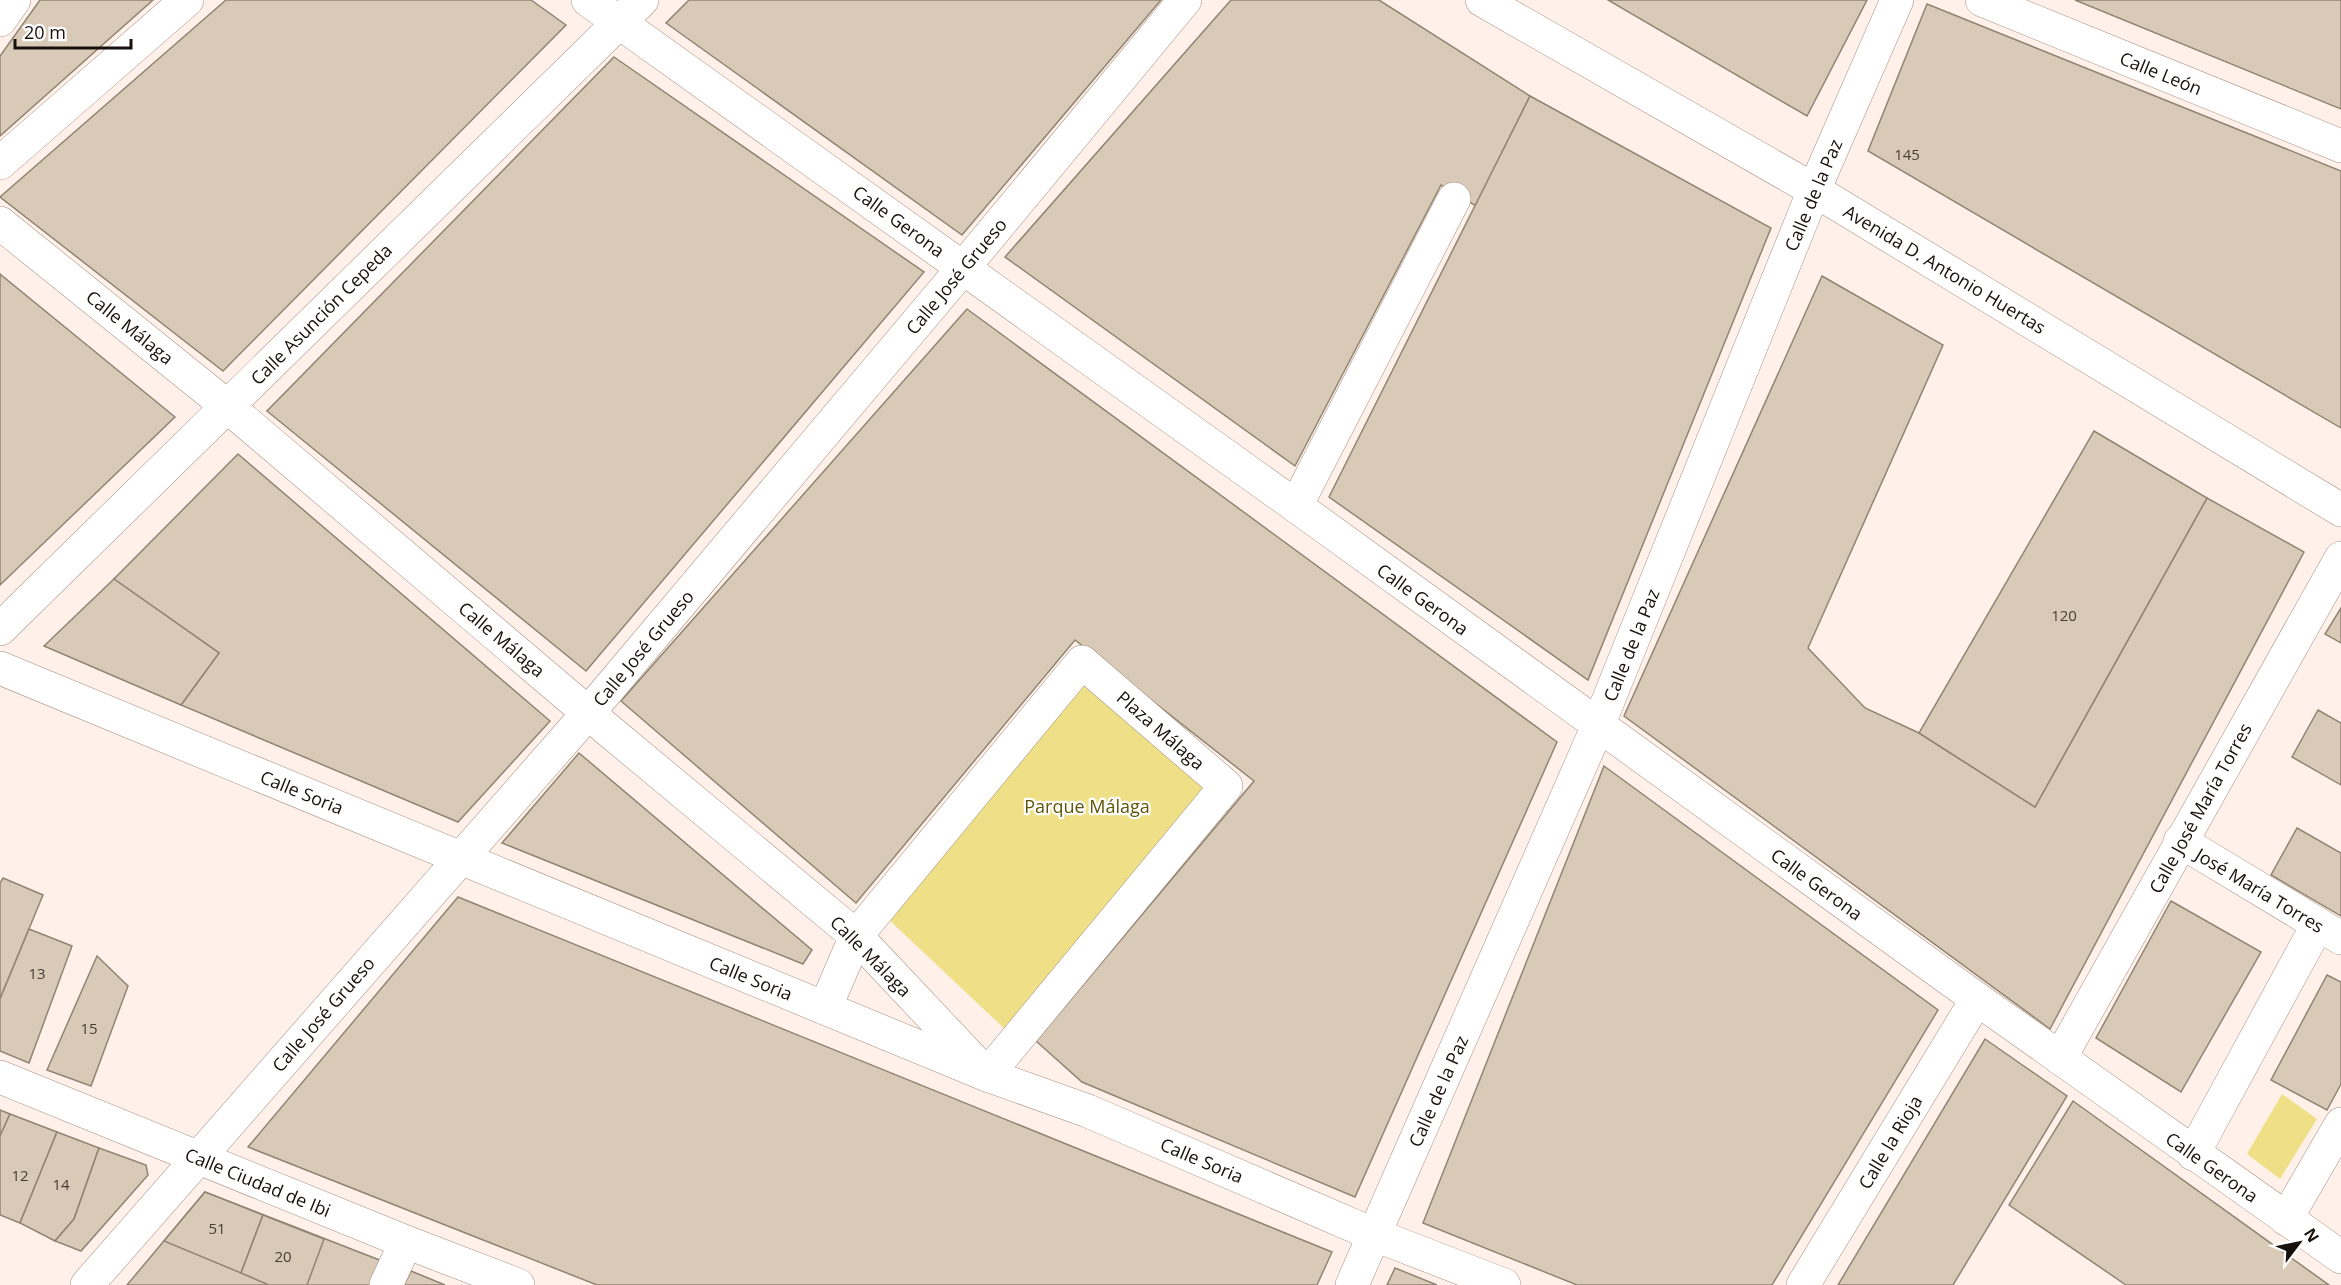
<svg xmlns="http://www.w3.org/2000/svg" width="2341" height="1285" viewBox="0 0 2341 1285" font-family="'Open Sans',sans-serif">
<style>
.green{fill:#efe087}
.building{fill:#d8cab6;stroke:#918472;stroke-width:1.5}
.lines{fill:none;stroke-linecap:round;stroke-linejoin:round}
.minor-casing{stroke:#a59084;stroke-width:34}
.minor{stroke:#fff;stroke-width:33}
.labels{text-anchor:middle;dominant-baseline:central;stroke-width:4.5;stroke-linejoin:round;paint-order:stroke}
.number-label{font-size:15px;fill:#483e36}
.street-label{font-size:18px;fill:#18100c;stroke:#fff}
.park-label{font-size:18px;fill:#605508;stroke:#fff}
</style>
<rect width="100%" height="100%" fill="#fff1e9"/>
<g class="green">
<path d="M1082 671 1217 787 1009 1033 887 918Z"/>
<path d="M2282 1094 2317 1119 2280 1179 2247 1154Z"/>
</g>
<g class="building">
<path d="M40 0H153L0 136V56Z"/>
<path d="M226 0H531L566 25 223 371 0 197Z"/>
<path d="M689 0H1161L962 235 666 23Z"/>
<path d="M1231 0H1379L1530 96 1476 206 1441 185 1295 466 1005 257Z"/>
<path d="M1608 0H1867L1807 116Z"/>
<path d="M2075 0H2341V109Z"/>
<path d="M1927 4 2341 171V428L1868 151Z"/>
<path d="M614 57 924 272 586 671 267 411Z"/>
<path d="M1530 96 1771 228 1588 680 1329 497Z"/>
<path d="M0 274 175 417 0 585Z"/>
<path d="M1822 276 1943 345 1808 648 1865 708 1919 733 2035 807 2207 498 2304 552 2050 1029 1624 716Z"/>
<path d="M967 309 1557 742 1355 1197 1082 1082 1036 1041 1254 781 1075 640 856 903 621 701Z"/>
<path d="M2094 431 2207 498 2035 807 1919 733Z"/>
<path d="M238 454 550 721 458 822 181 705 219 653 114 579Z"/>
<path d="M114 579 219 653 181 705 44 646Z"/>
<path d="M2341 608V643L2325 634Z"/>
<path d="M2318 710 2341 723V785L2292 757Z"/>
<path d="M579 753 812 950 803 964 502 843Z"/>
<path d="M1604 766 1938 1010 1772 1285H1577L1423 1223Z"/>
<path d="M2297 828 2341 853V916L2271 875Z"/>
<path d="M3 878 43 895 0 999V883Z"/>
<path d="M458 897 1332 1252 1317 1285H597L248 1147Z"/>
<path d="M2171 901 2261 952 2181 1092 2096 1038Z"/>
<path d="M29 929 72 946 29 1063 0 1051V999Z"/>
<path d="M97 956 128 986 91 1086 47 1070Z"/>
<path d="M2327 975 2341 982V1084L2327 1110 2271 1080Z"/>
<path d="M1985 1039 2067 1096 1953 1285H1838Z"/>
<path d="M2073 1101 2329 1285H2126L2009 1205Z"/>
<path d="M0 1110 10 1114 0 1136Z"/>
<path d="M10 1114 57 1132 20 1223 0 1215V1136Z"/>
<path d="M57 1132 99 1148 74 1219 55 1241 20 1223Z"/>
<path d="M99 1148 146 1165 148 1175 81 1251 55 1241 74 1219Z"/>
<path d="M205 1192 382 1261 371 1285H127Z"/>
<path d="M205 1192 263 1215 241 1273 164 1241Z"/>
<path d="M263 1215 324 1239 307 1285H269L241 1273Z"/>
<path d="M1395 1268 1437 1285H1387Z"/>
<path d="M411 1271 445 1285H404Z"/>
</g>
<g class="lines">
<defs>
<g id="minor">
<path d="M588 0 1296 506 1977 999 2341 1257"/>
<path d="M1482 0 1814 190 2341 510"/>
<path d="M1982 0 2341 146"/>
<path d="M0 20 14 0"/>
<path d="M0 163 187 0"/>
<path d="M0 223 227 406 607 729 856 936 987 1075 1226 786 1082 662 856 936 825 1008"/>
<path d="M1296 506 1454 199"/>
<path d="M0 629 642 0"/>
<path d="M0 668 987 1075 1088 1111 1375 1235 1504 1285"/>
<path d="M2180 841 2341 938"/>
<path d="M2060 1058 2341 558"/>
<path d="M0 1077 406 1242 518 1285"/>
<path d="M2193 1154 2317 926"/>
<path d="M2286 1219 2341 1124"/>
<path d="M87 1285 589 712 963 268 1185 0"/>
<path d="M386 1285 406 1242"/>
<path d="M1352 1285 1598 726 1814 190 1897 0"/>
<path d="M1803 1285 1977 999"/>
</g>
</defs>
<use href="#minor" class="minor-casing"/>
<use href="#minor" class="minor"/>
</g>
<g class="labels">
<g class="number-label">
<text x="1907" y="154">145</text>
<text x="2064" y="615">120</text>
<text x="37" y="973">13</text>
<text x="89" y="1028">15</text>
<text x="20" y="1175">12</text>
<text x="61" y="1184">14</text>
<text x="217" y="1228">51</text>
<text x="283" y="1256">20</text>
</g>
<g class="street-label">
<text transform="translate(2161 73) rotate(22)">Calle León</text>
<text transform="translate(1813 195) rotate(-67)">Calle de la Paz</text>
<text transform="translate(899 221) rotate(36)">Calle Gerona</text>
<text transform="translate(1945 269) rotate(31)">Avenida D. Antonio Huertas</text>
<text transform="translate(956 276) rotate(-50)">Calle José Grueso</text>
<text transform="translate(321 314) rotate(-45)">Calle Asunción Cepeda</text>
<text transform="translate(130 327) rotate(39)">Calle Málaga</text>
<text transform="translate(1423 599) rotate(36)">Calle Gerona</text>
<text transform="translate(502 639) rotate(40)">Calle Málaga</text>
<text transform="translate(1631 645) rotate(-68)">Calle de la Paz</text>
<text transform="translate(643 648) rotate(-50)">Calle José Grueso</text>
<text transform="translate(1161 730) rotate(41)">Plaza Málaga</text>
<text transform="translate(302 792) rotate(22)">Calle Soria</text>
<text transform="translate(2200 808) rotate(-61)">Calle José María Torres</text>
<text transform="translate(1817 884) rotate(36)">Calle Gerona</text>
<text transform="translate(2260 890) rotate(31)">José María Torres</text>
<text transform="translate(871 956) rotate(45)">Calle Málaga</text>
<text transform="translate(751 978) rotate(22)">Calle Soria</text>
<text transform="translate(323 1014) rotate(-49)">Calle José Grueso</text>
<text transform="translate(1438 1091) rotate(-66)">Calle de la Paz</text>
<text transform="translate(1890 1142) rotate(-59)">Calle la Rioja</text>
<text transform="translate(1202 1160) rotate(23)">Calle Soria</text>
<text transform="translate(2212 1167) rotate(35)">Calle Gerona</text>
<text transform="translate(258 1182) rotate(22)">Calle Ciudad de Ibi</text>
</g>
<g class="park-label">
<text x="1087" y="806">Parque Málaga</text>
</g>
</g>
<g transform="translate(2299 1243) rotate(58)" stroke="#ffffff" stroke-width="4.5" paint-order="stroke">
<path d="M0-4.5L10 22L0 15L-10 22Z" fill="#18100c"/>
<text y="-9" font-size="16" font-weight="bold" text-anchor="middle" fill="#18100c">N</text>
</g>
<path d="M15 39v9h116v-9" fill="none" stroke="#18100c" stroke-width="3"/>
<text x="24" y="39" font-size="18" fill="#18100c" stroke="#ffffff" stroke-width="4.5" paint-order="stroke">20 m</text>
</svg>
